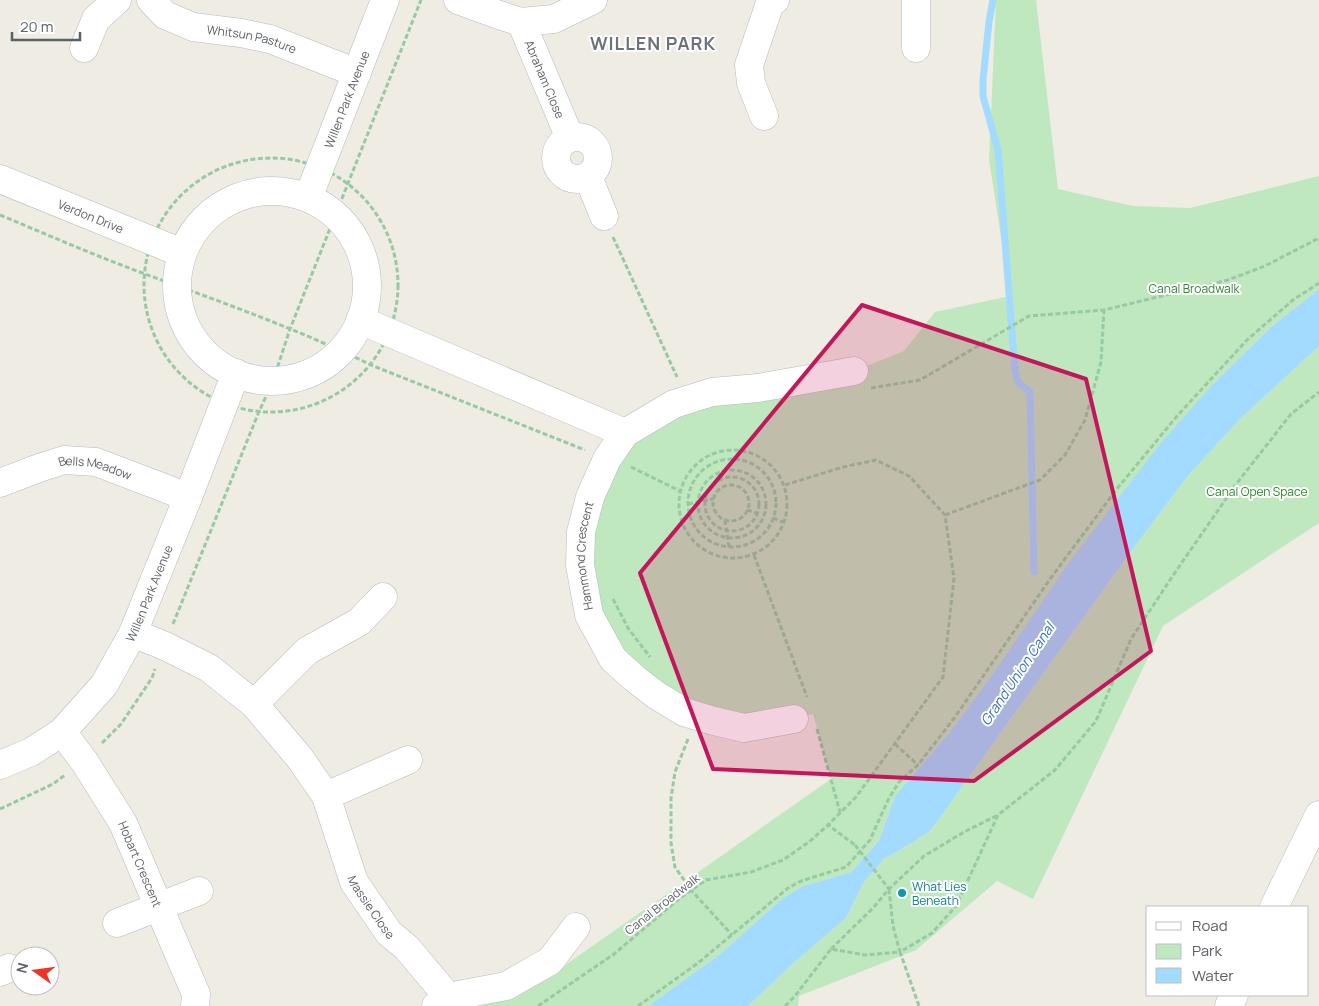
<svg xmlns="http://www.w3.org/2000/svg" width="1319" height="1006" viewBox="0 0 1319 1006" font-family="Manrope,sans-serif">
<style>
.green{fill:#c0e8bf}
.water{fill:#a3daff}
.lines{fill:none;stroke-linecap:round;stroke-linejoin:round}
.stream{stroke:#a3daff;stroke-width:7}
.minor-casing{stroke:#b6babe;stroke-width:29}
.path{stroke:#97c9a4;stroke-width:3;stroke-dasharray:5 2.5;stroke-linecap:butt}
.minor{stroke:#fff;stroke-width:28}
.path-bridge{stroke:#97c9a4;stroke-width:3;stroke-dasharray:5 2.5;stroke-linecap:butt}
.marked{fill:#c2185b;fill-opacity:0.2;stroke:#c2185b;stroke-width:4;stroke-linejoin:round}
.culture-dot{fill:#0f9aa8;stroke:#fff;stroke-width:2}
.labels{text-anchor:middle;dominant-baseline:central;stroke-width:4;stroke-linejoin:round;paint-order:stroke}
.street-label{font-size:12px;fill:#5b6065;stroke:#fff}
.park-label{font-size:12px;fill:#318732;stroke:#fff}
.culture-label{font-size:12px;fill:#0d838f;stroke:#fff;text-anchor:start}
.water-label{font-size:14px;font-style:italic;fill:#3975ad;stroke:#fff}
.district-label{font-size:18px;font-weight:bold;letter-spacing:1px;fill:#6c7277;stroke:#fff}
</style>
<rect width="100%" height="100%" fill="#efece3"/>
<g class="green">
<path d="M996 0H1036L1058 189 1133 206 1190 208 1319 176V289L1271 327 1213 384 995 671 950 732 895 796 879 841 851 872 801 887 782 899 719 955 648 1006H436L561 968 831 779 813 714 794 719 744 728 634 678 580 565 607 459 674 404 854 371 904 351 935 312 1010 296 989 159Z"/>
<path d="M1319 346V523L1163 626 1033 899 997 881 916 950 799 996 798 1006H748L789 967 846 918 864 882 884 859 915 841 931 830 1124 561 1186 478 1240 419Z"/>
</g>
<path class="water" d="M1319 289V346L1240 419 1186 478 1124 561 931 830 915 841 884 859 864 882 846 918 789 967 748 1006H648L719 955 782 899 801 887 851 872 879 841 895 796 950 732 995 671 1070 561 1160 444 1213 384 1271 327Z"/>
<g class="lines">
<path class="stream" d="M993 0 989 22 983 80V96L998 150 1015 371 1018 382 1030 392 1034 572"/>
<defs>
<g id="minor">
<path id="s1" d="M151 0 165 15 193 27 241 33 270 39 357 73"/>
<path d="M458 0 502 16 521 22 554 19 593 0"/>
<path d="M916 0V48"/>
<path id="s2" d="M521 22 570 138"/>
<path d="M84 48 96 19 117 0"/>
<path d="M764 116 751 83 749 65 770 3 775 0"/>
<circle cx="577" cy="158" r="21"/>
<path d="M588 177 604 216"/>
<path id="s3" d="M0 179 182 253"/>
<circle cx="272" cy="286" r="95"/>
<path id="s4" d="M308 198 385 0"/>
<path d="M360 320 625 433"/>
<path id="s5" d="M0 483 39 468 64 460 96 462 188 497"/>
<path id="s6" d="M133 633 165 646 209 668 254 704 299 757 326 796 354 882 389 933 407 948 448 997"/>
<path d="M254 704 307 651 359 622 383 597"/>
<path id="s7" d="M794 719 744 728 714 721 684 712 656 695 634 678 613 659 589 615 580 565 581 532 590 497 607 459 625 433 674 404 712 392 758 388 854 371"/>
<path id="s8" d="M62 732 84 761 123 823 196 994 195 1006"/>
<path id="s9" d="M0 765 31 752 62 732 104 685 133 633 188 497 236 373"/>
<path d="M326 796 408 760"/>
<path d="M1274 907 1319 815"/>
<path d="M117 923 199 891"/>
<path d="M0 972 9 968"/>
<path d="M436 1006 448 997 506 986 550 961 576 927"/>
<path d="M1229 1006 1234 995"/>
</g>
</defs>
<use href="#minor" class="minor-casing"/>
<g class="path">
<circle cx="271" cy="285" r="127"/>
<path d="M0 215C48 235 96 256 145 274 221 302 298 329 371 365L585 450"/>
<path d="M613 237 677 377"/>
<path d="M871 388 920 380 1029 316 1104 310 1228 280 1265 266 1319 238"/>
<circle cx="733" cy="504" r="54"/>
<circle cx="732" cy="503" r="44"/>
<path d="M631 467 680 491"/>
<circle cx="732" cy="504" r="34"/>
<circle cx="732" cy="504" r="27"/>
<path d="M785 485 843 467 876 460 909 476 945 515 954 578 943 677 856 797 828 825"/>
<circle cx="731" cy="503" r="18"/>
<path d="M688 504 713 499"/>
<path d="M747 510 757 513"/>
<path d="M945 515 1040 480 1065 455 1085 420 1101 362 1104 310"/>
<path d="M773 518 783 522"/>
<path d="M725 520 729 547"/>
<path d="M754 555 807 697"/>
<path d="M613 599 628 628 650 657"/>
<path d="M173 624 258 414 273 381 290 329 421 0"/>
<path d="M817 729 840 812"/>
<path d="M688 739 675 772 671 798V843L675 867 691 890 732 935"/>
<path d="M102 743 121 724 152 678 155 669"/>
<path d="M895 744 918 765"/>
<path d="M0 809 53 784 65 775"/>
<path d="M889 889 893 926 900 952 932 933 956 906 998 815 1055 770 1096 721 1131 639 1176 571 1237 483 1291 414 1319 392"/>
<path d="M831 949 873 908 889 889 924 856 964 832 998 815"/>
<path d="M538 1006 614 954 680 898 706 880 751 872 783 860 809 842 828 825 855 845"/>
<path d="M638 1006 698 963 788 888 801 881 846 867 870 840 888 800 899 782 918 765 955 717 1050 579 1116 490 1177 416 1247 340 1293 300 1319 283"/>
<path d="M785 1006 795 996 831 949 865 955 900 952 919 1006"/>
</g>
<use href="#minor" class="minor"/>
<path class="path-bridge" d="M855 845 889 889"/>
</g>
<path class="marked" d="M862 305 1086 379 1151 651 974 781 713 769 640 573Z"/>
<circle class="culture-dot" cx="902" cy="893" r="5"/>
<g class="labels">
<g class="street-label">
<text stroke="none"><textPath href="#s1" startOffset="111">Whitsun Pasture</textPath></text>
<text stroke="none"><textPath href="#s2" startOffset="62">Abraham Close</textPath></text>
<text stroke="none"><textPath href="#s4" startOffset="106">Willen Park Avenue</textPath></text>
<text stroke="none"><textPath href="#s3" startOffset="98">Verdon Drive</textPath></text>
<text stroke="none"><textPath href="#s5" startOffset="100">Bells Meadow</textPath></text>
<text stroke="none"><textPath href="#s7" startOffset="312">Hammond Crescent</textPath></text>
<text stroke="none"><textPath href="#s9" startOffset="236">Willen Park Avenue</textPath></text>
<text stroke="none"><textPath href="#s8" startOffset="154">Hobart Crescent</textPath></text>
<text stroke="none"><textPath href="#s6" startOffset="379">Massie Close</textPath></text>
<text transform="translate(662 904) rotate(-38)">Canal Broadwalk</text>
</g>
<g class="park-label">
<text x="1194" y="288">Canal Broadwalk</text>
<text x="1257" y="491">Canal Open Space</text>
</g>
<g class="culture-label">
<text x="912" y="886">What Lies<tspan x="912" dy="14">Beneath</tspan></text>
</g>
<g class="water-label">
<text transform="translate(1017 674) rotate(-56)">Grand Union Canal</text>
</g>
<g class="district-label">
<text x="653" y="43">WILLEN PARK</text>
</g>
</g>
<rect x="1146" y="906" width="162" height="90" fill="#ffffff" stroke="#bdbfc1"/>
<rect x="1156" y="922" width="25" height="8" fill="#ffffff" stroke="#bdbfc1"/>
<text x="1192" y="931" font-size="15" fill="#5b6065">Road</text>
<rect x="1156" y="944" width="25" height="15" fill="#c0e8bf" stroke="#bdbfc1"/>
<text x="1192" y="956" font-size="15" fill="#5b6065">Park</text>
<rect x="1156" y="968" width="25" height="15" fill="#a3daff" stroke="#bdbfc1"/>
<text x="1192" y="981" font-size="15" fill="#5b6065">Water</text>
<g transform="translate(35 971) rotate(284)"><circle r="24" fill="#ffffff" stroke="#bdbfc1"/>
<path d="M0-4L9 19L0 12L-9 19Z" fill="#f13027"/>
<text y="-8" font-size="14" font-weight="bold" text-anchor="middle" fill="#5b6065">N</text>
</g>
<path d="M12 32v8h68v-8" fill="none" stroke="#5b6065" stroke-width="2.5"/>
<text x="20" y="32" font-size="15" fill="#5b6065" stroke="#ffffff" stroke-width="4" paint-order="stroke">20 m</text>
</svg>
